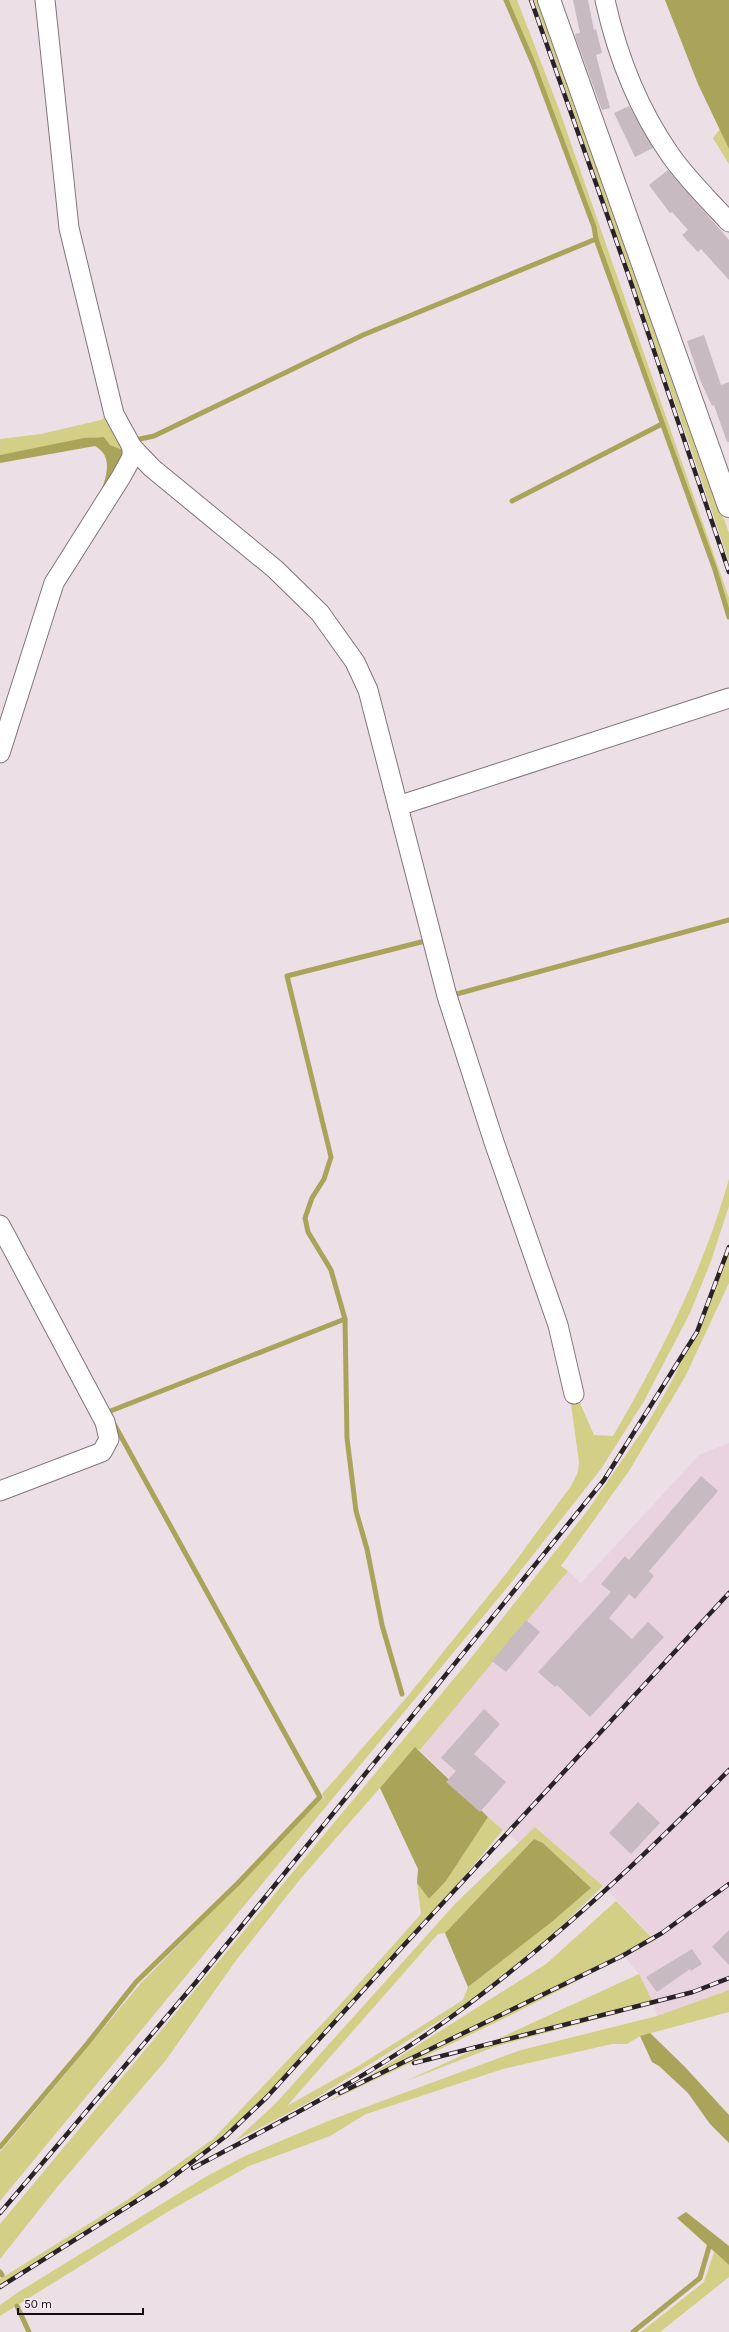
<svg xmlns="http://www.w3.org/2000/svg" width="729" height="2332" viewBox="0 0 729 2332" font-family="Karla,sans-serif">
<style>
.built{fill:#e8d3de}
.green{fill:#d3cf86;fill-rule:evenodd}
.water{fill:#a9a459}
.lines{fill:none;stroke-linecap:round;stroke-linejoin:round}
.stream{stroke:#a9a459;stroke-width:5}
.building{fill:#c7bac1}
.street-casing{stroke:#80757b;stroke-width:21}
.secondary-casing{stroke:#80757b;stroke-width:24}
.street{stroke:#fff;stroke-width:19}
.secondary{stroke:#fff;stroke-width:22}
.rail-casing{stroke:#292327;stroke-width:4.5}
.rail{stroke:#faecf4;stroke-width:3;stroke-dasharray:9;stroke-linecap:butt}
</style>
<rect width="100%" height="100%" fill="#ecdfe6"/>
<path class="built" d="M729 1443V1990L657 2016 654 2004 639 1974 623 1955 652 1937 603 1886 535 1827 519 1843 488 1817 420 1750 568 1571 581 1583 699 1455Z"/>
<g class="green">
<path d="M507 0H517L559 109 729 598V612L716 570 597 238 595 226 534 63Z"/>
<path d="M534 0H539L729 533V562L689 443Z"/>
<path d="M720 129 729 149V164L713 138Z"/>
<path d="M109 415 128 451 127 461 51 582 0 744V732L49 584 68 548 105 493 124 460 126 451 110 445 104 437H96L0 455V439L41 434 101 420Z"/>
<path d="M729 1179V1206L711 1261 690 1313 644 1401 601 1469 510 1584 0 2201V2152L141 1983 324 1797 322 1794 408 1696 509 1570 571 1486 578 1472 579 1462 570 1397 577 1396 594 1435 613 1436C661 1354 703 1271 729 1179Z"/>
<path d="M729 1252V1283L685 1377 629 1471 561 1566 568 1571 420 1750 415 1748 301 1878 237 1959 166 2060 58 2186 0 2259V2224L467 1663 588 1510 649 1421 673 1379 707 1306Z"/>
<path d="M488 1817 503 1830 426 1922 254 2109 224 2140 192 2165 137 2203 0 2286V2279L127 2200 213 2139 337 2008 421 1914 417 1883 429 1899 446 1881Z"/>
<path d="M535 1827 603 1886 548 1939 465 2005 311 2101 235 2141 276 2103 455 1904ZM534 1839 543 1843 591 1888 553 1921 468 1987 463 2000 360 2065 287 2106 438 1934 445 1933Z"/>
<path d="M616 1901 652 1938C549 2001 437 2050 328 2102L546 1964Z"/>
<path d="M639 1974 654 2004 497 2046 406 2081Z"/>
<path d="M729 1990V2012L640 2036 627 2044H612L503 2069 366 2114 330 2136 249 2166 169 2211 0 2316V2305L17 2293 207 2176 245 2156 333 2119 521 2050 657 2016Z"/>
<path d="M714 2252 729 2265V2277L660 2332H641L704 2282Z"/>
</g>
<g class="water">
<path d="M665 0H729V149L698 84Z"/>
<path d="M104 437 110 445 126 451 93 510C101 490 119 459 95 446L0 463V455L84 438Z"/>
<path d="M415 1747 488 1817 446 1881 429 1899 417 1883 418 1869 380 1788Z"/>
<path d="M534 1839 543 1843 591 1888 553 1921 468 1987 445 1933Z"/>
<path d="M650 2033 685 2067 729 2115V2143L710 2124 688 2093 659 2066 652 2062 640 2036Z"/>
<path d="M686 2212 729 2246V2265L677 2218Z"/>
</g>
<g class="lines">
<g class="stream">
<path d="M506 0 533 63 594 227 596 239 715 570 729 617"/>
<path d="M135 440 154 436 363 335 596 239"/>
<path d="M512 501 662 424"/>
<path d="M453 995 729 920"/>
<path d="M108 1412 345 1319"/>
<path d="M402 1694 382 1625 367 1549 356 1511 347 1438 345 1319 331 1270 308 1232 305 1218 312 1198 324 1179 331 1157 287 976 425 941 424 936"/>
<path d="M0 2147 87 2044 136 1982 238 1883 320 1797 113 1422"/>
<path d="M0 2272 2 2275"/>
<path d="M17 2306 29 2332"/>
<path d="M633 2332 700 2278 709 2247"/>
</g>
</g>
<g class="building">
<path d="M573 0H588L594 30 596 29 602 53 596 55 610 108 602 110 576 39 575 34 580 33Z"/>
<path d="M629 106 653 148 635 157 614 113Z"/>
<path d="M668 170 729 240V280L701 249 698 252 682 235 688 230 672 212 670 213 649 185Z"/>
<path d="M704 335 721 385 729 382V442H727L714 405 712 406 700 380 687 341Z"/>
<path d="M701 1476 718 1491 649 1571 654 1576 635 1599 629 1594 609 1618 632 1639 648 1622 664 1637 590 1717 557 1685 555 1687 538 1672 611 1592 601 1584 625 1556 629 1560Z"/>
<path d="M526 1620 540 1632 506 1672 492 1661Z"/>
<path d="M484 1709 500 1724 474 1754 506 1782 480 1812 446 1782 456 1771 441 1758Z"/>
<path d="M638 1802 660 1823 631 1854 609 1833Z"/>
<path d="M729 1930V1965L712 1947Z"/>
<path d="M692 1949 702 1964 691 1971 690 1969 657 1992 646 1977Z"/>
</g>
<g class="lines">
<defs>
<g id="street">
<path d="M45 0 69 228 114 414 132 447 152 468 275 569 320 613 355 662 368 690 447 996 494 1142 558 1325 574 1394"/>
<path d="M605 0C617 55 638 109 671 156 688 180 709 200 729 222"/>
<path d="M0 753 54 583 121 477 132 457V447"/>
<path d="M398 806 729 698"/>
<path d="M0 1225 105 1422 109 1439 102 1452 0 1491"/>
</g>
<path id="secondary" d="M549 0 729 506"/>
</defs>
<use href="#street" class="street-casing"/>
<use href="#secondary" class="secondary-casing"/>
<use href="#street" class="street"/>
<use href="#secondary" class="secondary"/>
<defs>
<g id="rail">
<path d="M531 0 627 271 729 572"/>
<path d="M414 2063 693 1992 729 1978"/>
<path d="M340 2093 622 1956 662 1933 729 1884"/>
<path d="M193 2168C272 2126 353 2085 427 2034 537 1958 636 1865 729 1770"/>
<path d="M0 2213 197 1981 604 1480 697 1332 729 1247"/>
<path d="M0 2287 165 2183 226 2136 267 2097 405 1944 729 1593"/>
</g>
</defs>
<use href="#rail" class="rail-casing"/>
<use href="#rail" class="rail"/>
</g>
<path d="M18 2308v6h125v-6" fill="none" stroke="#120d10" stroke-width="2"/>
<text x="24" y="2308" font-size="12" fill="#120d10" stroke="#faecf4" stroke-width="3" paint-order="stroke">50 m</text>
</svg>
